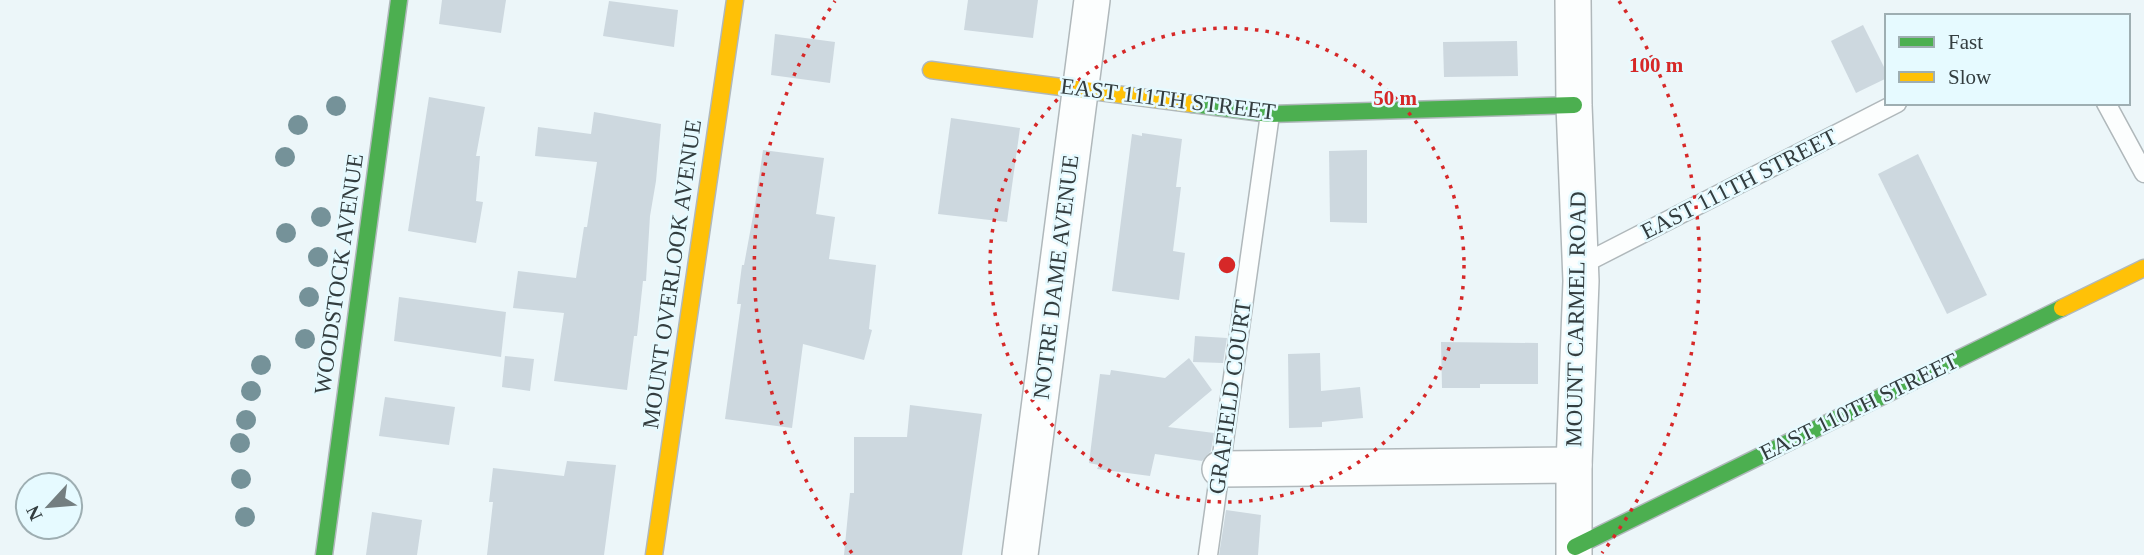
<svg xmlns="http://www.w3.org/2000/svg" width="2144" height="555" viewBox="0 0 2144 555" font-family="'Times New Roman',serif">
<style>
.building{fill:#cdd8df}
.lines{fill:none;stroke-linecap:round;stroke-linejoin:round}
.lane-casing{stroke:#b0b8bb;stroke-width:21}
.street-casing{stroke:#b0b8bb;stroke-width:38}
.fast-casing{stroke:#b0b8bb;stroke-width:19}
.slow-casing{stroke:#b0b8bb;stroke-width:19}
.lane{stroke:#fcfefe;stroke-width:18}
.street{stroke:#fcfefe;stroke-width:35}
.fast{stroke:#4caf50;stroke-width:16}
.slow{stroke:#ffc107;stroke-width:16}
.tree{fill:#759299}
.ring{fill:none;stroke:#d62828;stroke-width:3.5;stroke-dasharray:3.5 7}
.labels{text-anchor:middle;dominant-baseline:central;stroke-width:5;stroke-linejoin:round;paint-order:stroke}
.street-label{font-size:23px;fill:#333d3f;stroke:#e6faff}
.centre{fill:#d62828;stroke:#e6faff;stroke-width:3.5}
.ring-label{font-size:21px;text-anchor:middle;font-weight:bold;fill:#d62828;stroke:#e6faff;stroke-width:5;stroke-linejoin:round;paint-order:stroke}
</style>
<rect width="100%" height="100%" fill="#ecf6f9"/>
<g class="building">
<path d="M442 0H506L501 33 439 24Z"/>
<path d="M968 0H1038L1033 38 964 30Z"/>
<path d="M609 1 678 10 674 47 603 36Z"/>
<path d="M1863 25 1887 73V78L1856 93 1831 41Z"/>
<path d="M775 34 835 42 830 83 771 75Z"/>
<path d="M1517 41 1518 76 1444 77 1443 42Z"/>
<path d="M429 97 485 107 476 156H480L476 201 483 202 476 243 408 231Z"/>
<path d="M594 112 661 124 656 181 650 216 646 281H643L637 336H634L627 390 554 381 564 313 513 308 518 271 576 278 584 227H587L597 162 535 156 538 127 591 134Z"/>
<path d="M951 118 1020 128 1007 222 938 214Z"/>
<path d="M1142 133 1182 139 1176 187H1181L1173 251 1185 253 1179 300 1112 291 1132 134 1142 136Z"/>
<path d="M763 150 824 158 816 214 835 217 829 259 876 265 869 329 872 330 864 360 803 344 792 428 725 419 741 304H737L742 265H744L755 205Z"/>
<path d="M1367 150V223L1330 222 1329 151Z"/>
<path d="M1918 154 1987 295 1947 314 1878 174Z"/>
<path d="M399 297 506 312 501 357 394 341Z"/>
<path d="M1195 336 1227 338 1223 363 1193 362Z"/>
<path d="M1441 342 1538 343V384H1480V388H1442Z"/>
<path d="M1320 353 1321 391 1360 387 1363 418 1322 422V427L1289 428 1288 354Z"/>
<path d="M505 356 534 359 530 391 502 387Z"/>
<path d="M1189 358 1212 390 1168 427 1214 433 1211 451 1202 461 1155 454 1150 476 1097 469 1099 465 1089 463 1100 374 1110 375 1111 370 1165 378Z"/>
<path d="M385 397 455 407 449 445 379 436Z"/>
<path d="M910 405 982 414 962 555H844L850 493H854V437H907Z"/>
<path d="M567 461 616 465 604 555H487L493 502H489L493 468 564 476Z"/>
<path d="M1226 510 1261 515 1258 555H1219Z"/>
<path d="M372 512 422 520 417 555H366Z"/>
</g>
<g class="lines">
<defs>
<g id="lane">
<path d="M2106 103 2144 173"/>
<path d="M1581 265 1897 103"/>
<path d="M1208 555 1270 114"/>
</g>
<g id="street">
<path d="M1573 0 1574 105 1581 281 1574 465V555"/>
<path d="M1220 469 1574 465"/>
<path d="M1020 555 1092 0"/>
</g>
<g id="fast">
<path d="M1192 104 1270 114 1574 105"/>
<path d="M1575 547 2062 308"/>
<path d="M324 555 399 0"/>
</g>
<g id="slow">
<path d="M931 70 1192 104"/>
<path d="M2062 308 2144 268"/>
<path d="M654 555 735 0"/>
</g>
</defs>
<use href="#lane" class="lane-casing"/>
<use href="#street" class="street-casing"/>
<use href="#fast" class="fast-casing"/>
<use href="#slow" class="slow-casing"/>
<use href="#lane" class="lane"/>
<use href="#street" class="street"/>
<use href="#fast" class="fast"/>
<use href="#slow" class="slow"/>
</g>
<g class="tree">
<circle cx="336" cy="106" r="10"/>
<circle cx="298" cy="125" r="10"/>
<circle cx="285" cy="157" r="10"/>
<circle cx="321" cy="217" r="10"/>
<circle cx="286" cy="233" r="10"/>
<circle cx="318" cy="257" r="10"/>
<circle cx="309" cy="297" r="10"/>
<circle cx="305" cy="339" r="10"/>
<circle cx="261" cy="365" r="10"/>
<circle cx="251" cy="391" r="10"/>
<circle cx="246" cy="420" r="10"/>
<circle cx="240" cy="443" r="10"/>
<circle cx="241" cy="479" r="10"/>
<circle cx="245" cy="517" r="10"/>
</g>
<g class="ring">
<circle cx="1227" cy="265" r="237"/>
<path d="M852 553A473 473 0 0 1 835 1M1619 1A473 473 0 0 1 1602 553"/>
</g>
<g class="labels">
<g class="street-label">
<text transform="translate(1168 99) rotate(7)">EAST 111TH STREET</text>
<text transform="translate(1739 184) rotate(-27)">EAST 111TH STREET</text>
<text transform="translate(339 274) rotate(-82)">WOODSTOCK AVENUE</text>
<text transform="translate(672 274) rotate(-82)">MOUNT OVERLOOK AVENUE</text>
<text transform="translate(1056 277) rotate(-83)">NOTRE DAME AVENUE</text>
<text transform="translate(1576 319) rotate(-89)">MOUNT CARMEL ROAD</text>
<text transform="translate(1230 397) rotate(-82)">GRAFIELD COURT</text>
<text transform="translate(1859 407) rotate(-26)">EAST 110TH STREET</text>
</g>
</g>
<circle cx="1227" cy="265" r="10" class="centre"/>
<g class="ring-label">
<text x="1656" y="72">100 m</text>
<text x="1395" y="105">50 m</text>
</g>
<rect x="1885" y="14" width="245" height="91" fill="#e6faff" stroke="#9eaeb2" stroke-width="2"/>
<rect x="1899" y="37" width="35" height="10" fill="#4caf50" stroke="#9eaeb2" stroke-width="2"/>
<text x="1948" y="49" font-size="21" fill="#333d3f">Fast</text>
<rect x="1899" y="72" width="35" height="10" fill="#ffc107" stroke="#9eaeb2" stroke-width="2"/>
<text x="1948" y="84" font-size="21" fill="#333d3f">Slow</text>
<g transform="translate(49 506) rotate(244)"><circle r="33" fill="#e6faff" stroke="#9eaeb2" stroke-width="2"/>
<path d="M0-5L12 26L0 18L-12 26Z" fill="#747e80"/>
<text y="-10" font-size="19" font-weight="bold" text-anchor="middle" fill="#333d3f">N</text>
</g>
</svg>
